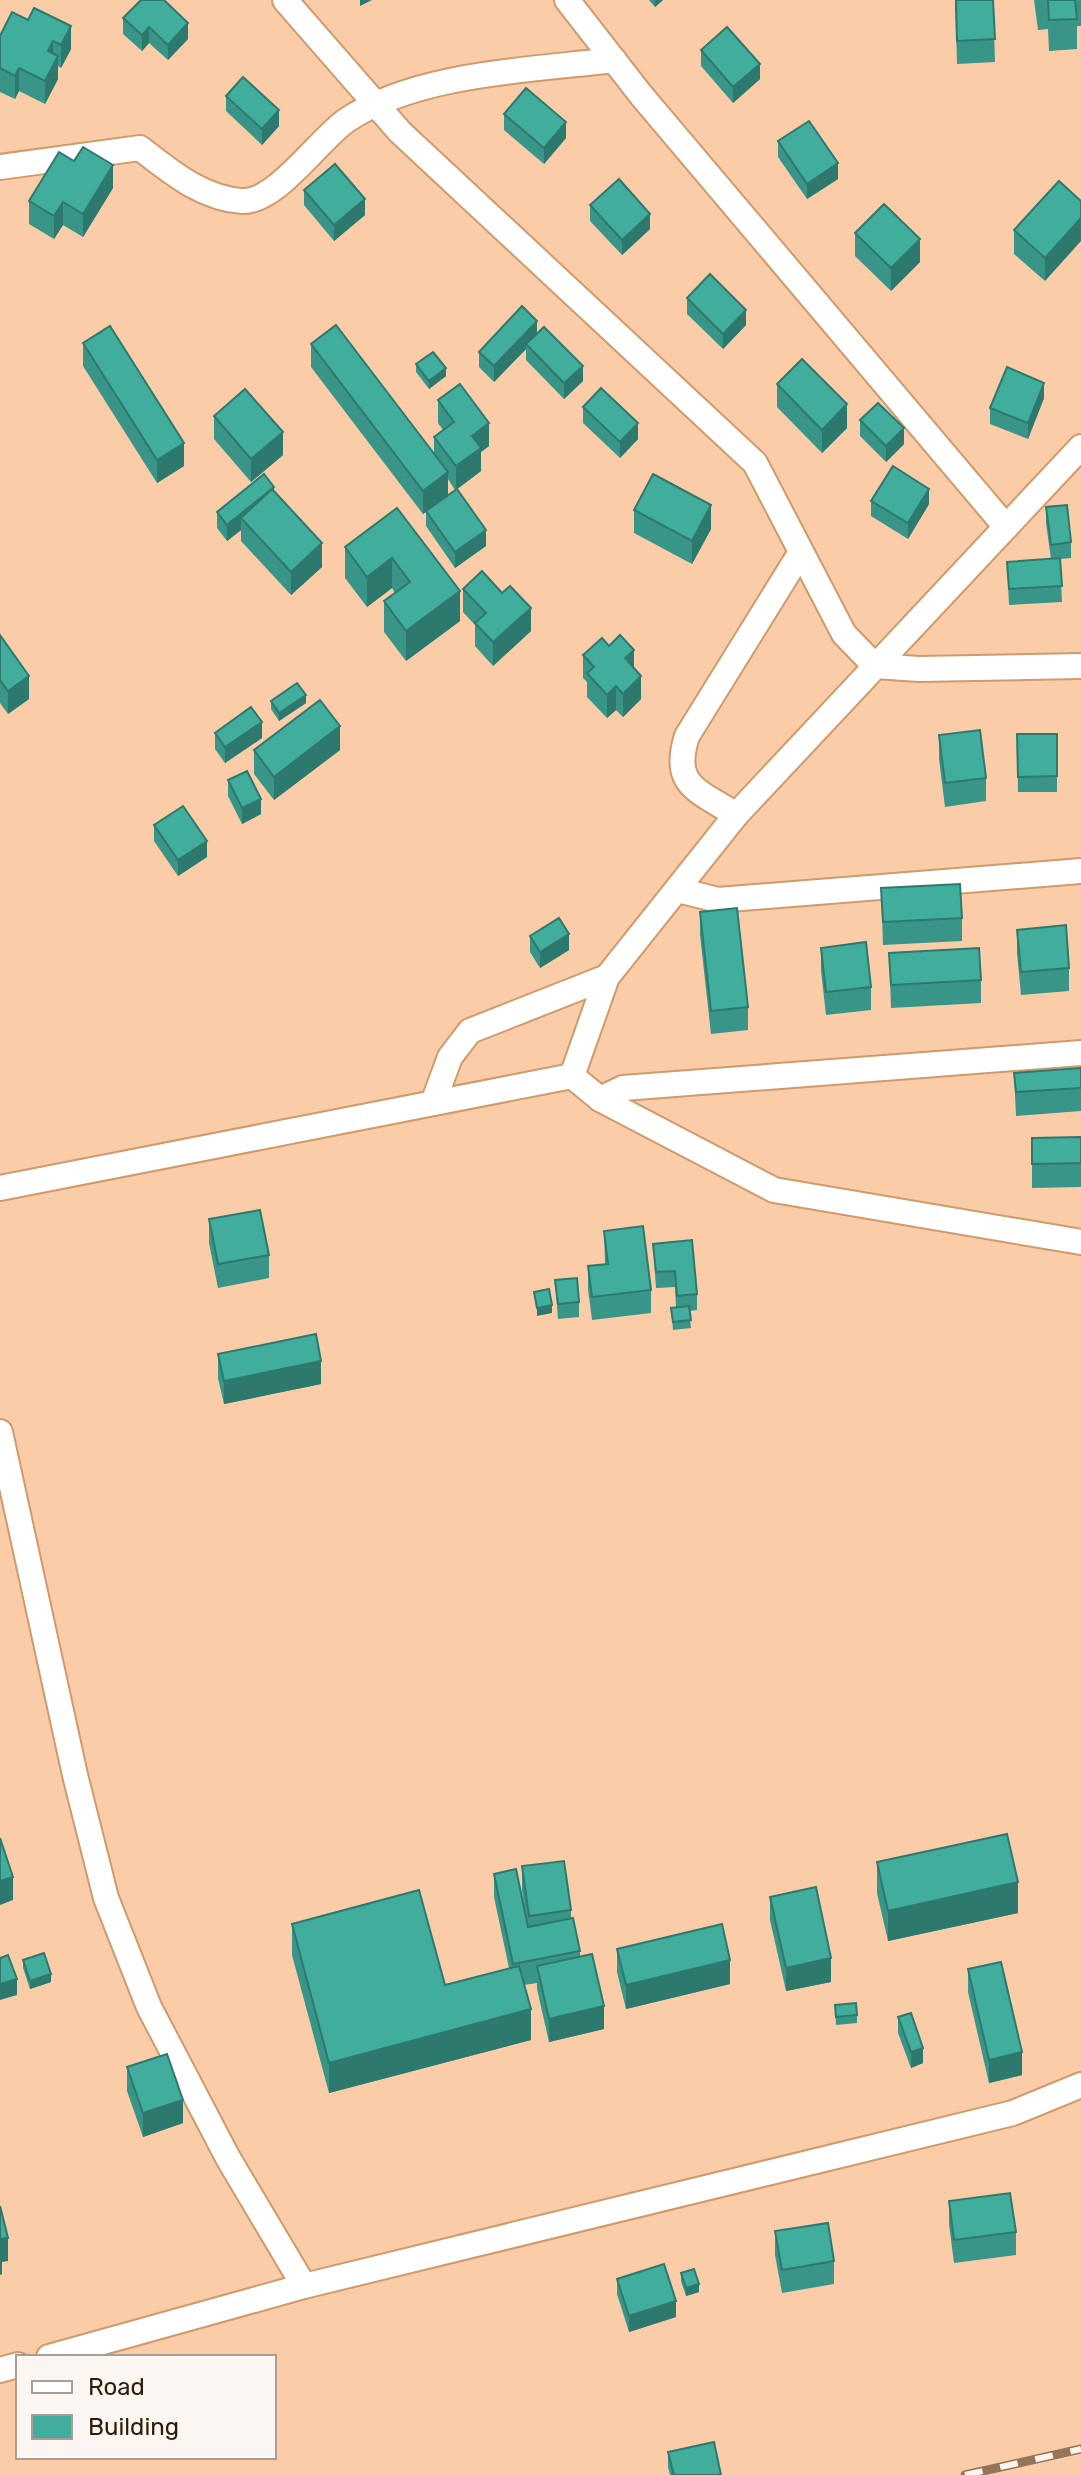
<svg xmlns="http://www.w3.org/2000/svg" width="1081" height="2475" viewBox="0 0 1081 2475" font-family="Rubik,sans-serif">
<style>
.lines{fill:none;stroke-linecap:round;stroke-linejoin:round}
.minor-casing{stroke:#cf9a6c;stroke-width:28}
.minor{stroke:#fff;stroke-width:24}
.rail-casing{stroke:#957458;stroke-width:9}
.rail{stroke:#fcf6f2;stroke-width:6;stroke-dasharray:18;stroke-linecap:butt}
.wall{fill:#389587;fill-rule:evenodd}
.shaded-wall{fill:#2e796e}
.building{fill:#41ad9d;stroke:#2e796e;stroke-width:2}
</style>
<rect width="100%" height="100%" fill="#facda8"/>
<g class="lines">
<defs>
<g id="minor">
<path d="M285 0 400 132 755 463 844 634 875 666 919 669 1081 666"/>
<path d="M567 0 641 95 1006 527"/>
<path d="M0 167 140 148C170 171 201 198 242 201 276 203 319 139 347 120 417 73 531 70 614 60"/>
<path d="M736 815C698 790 671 786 687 736L801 552"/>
<path d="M678 890 718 900 1081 871"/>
<path d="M572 1076 607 977 736 815 1081 447"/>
<path d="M600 1099 623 1088 1081 1053"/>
<path d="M433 1103 450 1057 470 1031 607 977"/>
<path d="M0 1188 572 1076 600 1099 774 1190 1081 1242"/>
<path d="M0 1432 75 1775 106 1898 149 2007 228 2158 304 2286"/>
<path d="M49 2357 304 2286 1013 2113 1081 2085"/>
<path d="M0 2370 18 2365"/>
</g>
</defs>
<use href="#minor" class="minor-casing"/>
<use href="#minor" class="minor"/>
<defs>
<path id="rail" d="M965 2475 1081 2449"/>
</defs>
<use href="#rail" class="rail-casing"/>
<use href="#rail" class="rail"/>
</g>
<g class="wall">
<path d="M649 0H663L655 7Z"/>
<path d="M955 0H993L995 62 957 64Z"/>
<path d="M1034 0H1081V26H1077V49L1049 51 1048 29 1038 30Z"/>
<path d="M12 12 71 49 61 68 58 66V79L45 104 19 91 15 99 0 92V36Z"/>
<path d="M123 18 188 39 168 60 149 43 142 51 123 34Z"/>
<path d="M701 50 760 79 733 103 701 66Z"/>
<path d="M226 96 279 126 262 145 226 111Z"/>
<path d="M504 114 566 138 544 164 504 130Z"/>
<path d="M778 141 838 179 807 199 778 157Z"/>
<path d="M1059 181 1045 281 1014 254V230Z"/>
<path d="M113 188 83 237 63 225 54 239 29 224V201Z"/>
<path d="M304 190 365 215 334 241 304 205Z"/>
<path d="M590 205 650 229 622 255 590 221Z"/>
<path d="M855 233 920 262 891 291 855 256Z"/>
<path d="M687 298 746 325 723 349 687 314Z"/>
<path d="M537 333 583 381 564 399 526 360V349L494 382 479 367V352Z"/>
<path d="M83 343 184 466 157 483 83 366Z"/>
<path d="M311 344 434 453V437L443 430 438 423V400L489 446 481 452V471L457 489 486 546 455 568 426 526V512L423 514 311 367ZM448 479 455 490 448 495Z"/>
<path d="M416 364 446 376 429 389 416 372Z"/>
<path d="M777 384 847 428 822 453 777 407Z"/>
<path d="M1044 398 1028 439 990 424V408Z"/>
<path d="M583 407 638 439 620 458 583 423Z"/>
<path d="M214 416 283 455 251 482 214 439Z"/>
<path d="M860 420 904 444 886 462 860 436Z"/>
<path d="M274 492 322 567 291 595 241 541V530L227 541 217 528V512Z"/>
<path d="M871 501 929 504 908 539 871 516Z"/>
<path d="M1046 507 1071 542V558L1060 559 1062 602 1009 605 1007 562 1051 559 1046 523Z"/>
<path d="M397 508 460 621 406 661 384 632V601L395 593 392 588 367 607 345 578V547Z"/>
<path d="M634 510 711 529 692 564 634 533Z"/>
<path d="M463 589 502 593 531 631 493 666 475 646V625L463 612Z"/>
<path d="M0 635 29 699 8 714 0 703Z"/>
<path d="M609 646 634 668 641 699 623 717 616 710 607 718 587 697V682L583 678V655Z"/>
<path d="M271 701 306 703 279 721 271 709Z"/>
<path d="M215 733 262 738 225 763 215 749Z"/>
<path d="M1017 734H1057V792H1018Z"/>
<path d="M939 735 986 778V801L945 807 939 759Z"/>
<path d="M254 750H340L274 800 254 774Z"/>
<path d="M228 780 261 814 242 824 228 796Z"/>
<path d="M154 825 207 857 178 876 154 841Z"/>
<path d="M881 888 962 918V941L883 945Z"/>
<path d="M700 912 748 1007V1030L711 1034 700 935Z"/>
<path d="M1017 930 1069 968V991L1021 995 1017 953Z"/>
<path d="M530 936 569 950 540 968 530 952Z"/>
<path d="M821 948 871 987V1010L826 1015 821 971Z"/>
<path d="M889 953 981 980V1003L891 1008Z"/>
<path d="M1081 1068V1111L1016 1116 1014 1073Z"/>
<path d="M1081 1137V1187L1032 1188V1138Z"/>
<path d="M209 1219 269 1255V1278L218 1288 209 1243Z"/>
<path d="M604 1231 651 1290V1313L592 1320 588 1289V1266L605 1264Z"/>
<path d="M653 1244 697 1294V1310L689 1311 691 1328 673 1330 671 1308 676 1307 675 1287 656 1288Z"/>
<path d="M555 1280 579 1302V1317L558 1319Z"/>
<path d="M218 1354 321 1384 224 1404 218 1378Z"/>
<path d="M877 1862 1018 1913 888 1941 877 1893Z"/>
<path d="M522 1866 571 1910V1919L580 1951V1956L604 2029 549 2042 537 1989V1983L524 1985 531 2040 329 2093 292 1955V1924L445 1985 509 1968 494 1897V1874L525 1913 522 1890Z"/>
<path d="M770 1897 831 1982 786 1991 770 1920Z"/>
<path d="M617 1949 730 1984 626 2009 617 1972Z"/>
<path d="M23 1960 51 1982 30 1989 23 1968Z"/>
<path d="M968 1969 1022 2075 989 2083 968 1992Z"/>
<path d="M835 2005 857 2015V2023L836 2025Z"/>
<path d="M898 2017 923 2063 911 2068 898 2033Z"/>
<path d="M127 2067 183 2123 143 2137 127 2091Z"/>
<path d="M949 2201 1016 2232V2255L954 2263 949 2224Z"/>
<path d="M775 2231 834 2261V2284L782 2293 775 2255Z"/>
<path d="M681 2273 699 2292 686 2296 681 2281Z"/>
<path d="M617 2279 676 2317 629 2332 617 2294Z"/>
<path d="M668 2452 721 2475H670L668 2467Z"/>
</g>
<g class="shaded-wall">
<path d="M360 0H372L360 6Z"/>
<path d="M655 0H663L655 7Z"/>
<path d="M188 23V39L168 60V45Z"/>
<path d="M71 26V49L61 68V45Z"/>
<path d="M149 27V43L142 51V35Z"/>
<path d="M53 41V64L48 51Z"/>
<path d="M58 56V79L45 104V81Z"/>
<path d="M760 64V79L733 103V87Z"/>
<path d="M19 68V91L15 99V76Z"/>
<path d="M279 110V126L262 145V129Z"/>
<path d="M566 122V138L544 164V148Z"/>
<path d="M838 163V179L807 199V184Z"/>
<path d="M113 165V188L83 237V214Z"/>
<path d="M365 199V215L334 241V225Z"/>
<path d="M63 202V225L54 239V216Z"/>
<path d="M650 214V229L622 255V240Z"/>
<path d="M1081 218V241L1045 281V258Z"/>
<path d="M920 239V262L891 291V268Z"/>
<path d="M746 310V325L723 349V334Z"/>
<path d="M537 321V337L526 344V349L494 382V366Z"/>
<path d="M583 366V381L564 399V383Z"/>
<path d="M446 368V376L429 389V381Z"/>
<path d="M1044 383V398L1028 439V423Z"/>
<path d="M847 404V428L822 453V430Z"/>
<path d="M489 423V446L481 452V471L456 490V466L472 436Z"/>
<path d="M638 423V439L620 458V442Z"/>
<path d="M904 428V444L886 462V446Z"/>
<path d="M283 432V455L251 482V459Z"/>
<path d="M184 443V466L157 483V460Z"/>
<path d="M448 472V495L423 514V491Z"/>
<path d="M274 487V503L241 518V530L227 541V525Z"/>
<path d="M929 489V504L908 539V523Z"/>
<path d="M711 505V529L692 564V541Z"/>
<path d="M486 530V546L455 568V552Z"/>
<path d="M322 543V567L291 595V572Z"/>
<path d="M392 558V588L367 607V577Z"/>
<path d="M460 591V621L406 661V631Z"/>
<path d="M531 608V631L493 666V642Z"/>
<path d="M634 650V673L625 658Z"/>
<path d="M29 676V699L8 714V691Z"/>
<path d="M641 676V699L623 717V694Z"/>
<path d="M616 686V710L607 718V695Z"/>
<path d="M306 695V703L279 721V713Z"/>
<path d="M262 722V738L225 763V747Z"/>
<path d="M340 726V750L274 800V777Z"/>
<path d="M261 799V814L242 824V808Z"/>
<path d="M207 841V857L178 876V860Z"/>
<path d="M569 934V950L540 968V952Z"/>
<path d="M552 1305V1313L537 1316V1308Z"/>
<path d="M321 1361V1384L224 1404V1381Z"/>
<path d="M13 1877V1900L0 1905V1881Z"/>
<path d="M1018 1882V1913L888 1941V1911Z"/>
<path d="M831 1958V1982L786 1991V1968Z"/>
<path d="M730 1960V1984L626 2009V1985Z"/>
<path d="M51 1974V1982L30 1989V1981Z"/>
<path d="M17 1979V1995L0 2000V1984Z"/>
<path d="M604 2006V2029L549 2042V2019Z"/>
<path d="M531 2009V2040L329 2093V2063Z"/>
<path d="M923 2048V2063L911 2068V2052Z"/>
<path d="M1022 2052V2075L989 2083V2060Z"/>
<path d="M183 2100V2123L143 2137V2113Z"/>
<path d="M8 2238V2261L2 2262V2274L0 2275V2239Z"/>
<path d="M699 2284V2292L686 2296V2288Z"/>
<path d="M676 2301V2317L629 2332V2316Z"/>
</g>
<g class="building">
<path d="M141 0H164L188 23 168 45 149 27 142 35 123 18Z"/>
<path d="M956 0H993L995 39 957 41Z"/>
<path d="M1048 0H1075L1077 19 1049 20Z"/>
<path d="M34 8 71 26 61 45 53 41 48 51 58 56 45 81 19 68 15 76 0 68V36L12 12 28 20Z"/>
<path d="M727 27 760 64 733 87 701 50Z"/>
<path d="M243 77 279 110 262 129 226 96Z"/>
<path d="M526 88 566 122 544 148 504 114Z"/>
<path d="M809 121 838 163 807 184 778 141Z"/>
<path d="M83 147 113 165 83 214 63 202 54 216 29 201 59 152 74 161Z"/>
<path d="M335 164 365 199 334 225 304 190Z"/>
<path d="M619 179 650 214 622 240 590 205Z"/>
<path d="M1059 181 1081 201V218L1045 258 1014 230Z"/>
<path d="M884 204 920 239 891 268 855 233Z"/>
<path d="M710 274 746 310 723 334 687 298Z"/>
<path d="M522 306 537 321 494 366 479 352Z"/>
<path d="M336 325 448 472 423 491 311 344Z"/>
<path d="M110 326 184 443 157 460 83 343Z"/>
<path d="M544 327 583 366 564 383 526 344Z"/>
<path d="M433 352 446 368 429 381 416 364Z"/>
<path d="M802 359 847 404 822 430 777 384Z"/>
<path d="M1007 367 1044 383 1028 423 990 408Z"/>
<path d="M460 384 489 423 472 436 481 448 456 466 434 437 454 422 438 400Z"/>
<path d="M601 388 638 423 620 442 583 407Z"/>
<path d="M245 389 283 432 251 459 214 416Z"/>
<path d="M878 403 904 428 886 446 860 420Z"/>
<path d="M893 466 929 489 908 523 871 501Z"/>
<path d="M264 474 274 487 227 525 217 512Z"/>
<path d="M653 474 711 505 692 541 634 510Z"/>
<path d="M272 489 322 543 291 572 241 518Z"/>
<path d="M457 489 486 530 455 552 426 511Z"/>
<path d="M1067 505 1071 542 1051 545 1046 507Z"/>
<path d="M397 508 460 591 406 631 384 601 410 582 392 558 367 577 345 547Z"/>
<path d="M1060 558 1062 586 1009 589 1007 562Z"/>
<path d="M482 571 502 593 510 586 531 608 493 642 475 623 486 613 463 589Z"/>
<path d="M0 635 29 676 8 691 0 680Z"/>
<path d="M620 635 634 650 625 658 641 676 623 694 616 686 607 695 587 673 594 667 583 655 602 638 609 646Z"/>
<path d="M297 683 306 695 279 713 271 701Z"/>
<path d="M320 700 340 726 274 777 254 750Z"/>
<path d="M251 707 262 722 225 747 215 733Z"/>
<path d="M980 730 986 778 945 783 939 735Z"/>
<path d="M1017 734H1057V776L1018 777Z"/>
<path d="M247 771 261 799 242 808 228 780Z"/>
<path d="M183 806 207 841 178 860 154 825Z"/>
<path d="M960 884 962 918 883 922 881 888Z"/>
<path d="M737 908 748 1007 711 1011 700 912Z"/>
<path d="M559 918 569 934 540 952 530 936Z"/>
<path d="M1066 925 1069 968 1021 972 1017 930Z"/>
<path d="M866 942 871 987 826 992 821 948Z"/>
<path d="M979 948 981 980 891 985 889 953Z"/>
<path d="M1081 1068V1088L1016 1092 1014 1073Z"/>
<path d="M1081 1137V1163L1032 1164V1138Z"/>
<path d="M260 1210 269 1255 218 1264 209 1219Z"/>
<path d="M643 1226 651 1290 592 1297 588 1266 608 1264 604 1231Z"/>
<path d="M692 1240 697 1294 677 1296 675 1271 656 1272 653 1244Z"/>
<path d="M577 1278 579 1302 558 1304 555 1280Z"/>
<path d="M549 1289 552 1305 537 1308 534 1292Z"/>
<path d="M689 1306 691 1320 673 1322 671 1308Z"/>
<path d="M316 1334 321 1361 224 1381 218 1354Z"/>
<path d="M1007 1834 1018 1882 888 1911 877 1862Z"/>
<path d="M0 1838 13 1877 0 1881Z"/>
<path d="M564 1861 571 1910 529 1916 522 1866Z"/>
<path d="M516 1869 528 1927 573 1918 580 1951 513 1964 494 1874Z"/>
<path d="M816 1887 831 1958 786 1968 770 1897Z"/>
<path d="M419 1890 445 1985 519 1966 531 2009 329 2063 292 1924Z"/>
<path d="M722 1924 730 1960 626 1985 617 1949Z"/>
<path d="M44 1953 51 1974 30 1981 23 1960Z"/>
<path d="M592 1954 604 2006 549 2019 537 1966Z"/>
<path d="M8 1955 17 1979 0 1984V1958Z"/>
<path d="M1001 1962 1022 2052 989 2060 968 1969Z"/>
<path d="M856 2003 857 2015 836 2017 835 2005Z"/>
<path d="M911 2013 923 2048 911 2052 898 2017Z"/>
<path d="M167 2054 183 2100 143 2113 127 2067Z"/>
<path d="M1010 2193 1016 2232 954 2240 949 2201Z"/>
<path d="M0 2206 8 2238 0 2239Z"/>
<path d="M828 2223 834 2261 782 2270 775 2231Z"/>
<path d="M664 2264 676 2301 629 2316 617 2279Z"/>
<path d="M694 2269 699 2284 686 2288 681 2273Z"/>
<path d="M714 2442 721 2475H674L668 2452Z"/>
</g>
<rect x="16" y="2355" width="260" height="104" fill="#fcf6f2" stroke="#aa9e94" stroke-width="2"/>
<rect x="32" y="2381" width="40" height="12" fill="#ffffff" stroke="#aa9e94" stroke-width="2"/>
<text x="88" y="2395" font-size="24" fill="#301b08">Road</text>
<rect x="32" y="2415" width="40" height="24" fill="#41ad9d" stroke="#aa9e94" stroke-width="2"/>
<text x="88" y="2435" font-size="24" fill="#301b08">Building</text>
</svg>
